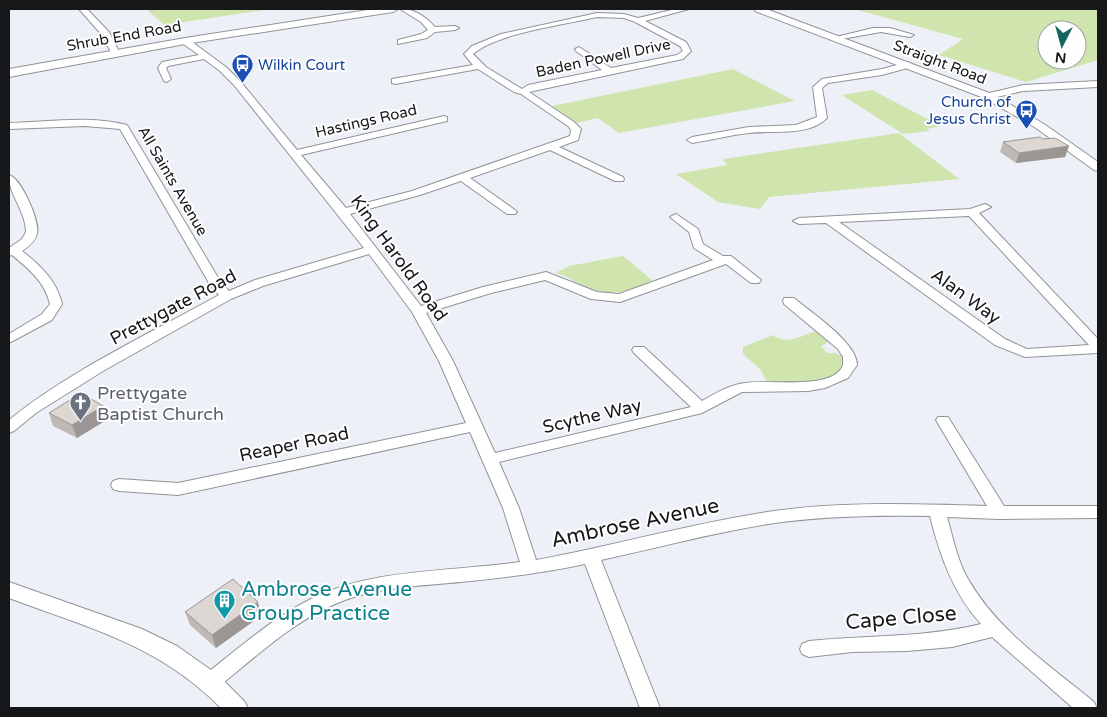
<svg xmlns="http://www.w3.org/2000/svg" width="1107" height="717" viewBox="0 0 1107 717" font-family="'Varela Round',sans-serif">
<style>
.green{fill:#d0e4ae;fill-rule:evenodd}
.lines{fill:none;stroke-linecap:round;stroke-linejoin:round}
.minor-casing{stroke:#8f9498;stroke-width:2}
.tertiary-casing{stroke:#8f9498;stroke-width:2}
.secondary-casing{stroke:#8f9498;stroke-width:2}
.minor{fill:#fff;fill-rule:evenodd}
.tertiary{fill:#fff;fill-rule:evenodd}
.secondary{fill:#fff;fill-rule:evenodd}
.wall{fill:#beb9b5}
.shaded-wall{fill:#9b9694}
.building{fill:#ddd7d3;stroke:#9b9694}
.labels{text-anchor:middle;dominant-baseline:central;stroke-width:4;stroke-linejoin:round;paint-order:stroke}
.far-street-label{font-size:15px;fill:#161719;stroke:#fefefe}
.far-transit-label{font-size:15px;fill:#164399;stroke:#fefefe;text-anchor:start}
.street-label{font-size:18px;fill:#161719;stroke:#fefefe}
.worship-label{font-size:18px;fill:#5b616d;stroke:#fefefe;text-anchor:start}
.near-street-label{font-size:21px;fill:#161719;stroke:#fefefe}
.near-culture-label{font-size:21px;fill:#0d838f;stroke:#fefefe;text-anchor:start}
</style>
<rect width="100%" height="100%" fill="#edf1f7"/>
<g class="green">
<path d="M146 9H272L164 25Z"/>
<path d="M854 9H1098V60L1026 82 939 55 963 39ZM1047 30H1077V60H1047Z"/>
<path d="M733 69 795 101 619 133 598 118 577 123 552 106Z"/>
<path d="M872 90 941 126 927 129 930 131 903 134 842 95Z"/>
<path d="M899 133 959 179 769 197 760 209 718 202 676 174 727 165 723 159Z"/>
<path d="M623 256 652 280C632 292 605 298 584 287 574 281 567 276 555 273L569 266Z"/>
<path d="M818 330 830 341 821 346 827 353H835L844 357 845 362 835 377 815 384 767 382 760 369 743 354V347L773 335C787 346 803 335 818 330Z"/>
</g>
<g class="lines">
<defs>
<g id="minor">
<path d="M79 9H87L109 32 120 54 119 56H113L102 35Z"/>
<path d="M400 9C414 8 426 17 435 27L455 26 459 28 455 30 435 32 427 38 398 44V40L421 34 428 30 421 22Z"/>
<path d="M676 9H689L645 21 686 42 691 51 683 59 529 92 574 122 581 129 578 140 559 147 623 177 624 179 623 181H615L550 150 470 178 515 210 517 212 515 214H507L461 181 420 195 350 214 421 306 483 287 546 272 597 292 619 294 713 260 694 248 689 232 670 217 676 214 698 229 703 244 723 256H731L761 280 759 283H751L726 264 620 302 591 299 545 280 491 293 426 313 453 361 495 453 691 407 634 353 632 350 634 347H644L702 401C716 393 729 385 745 383 767 379 834 391 843 365V357L838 349 784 304 783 301 784 298H794C810 312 857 342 857 365L848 378 825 388 808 391 742 392 702 413 499 462 519 508 536 560C613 546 689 524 767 512 840 501 914 504 987 506L936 420 938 417H948L1004 506H1098V518L999 519 947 517C953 537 957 560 968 579 997 630 1049 665 1094 702L1097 708H1073L992 637 952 647 907 651 852 652 809 657 802 654 800 649 802 644 809 641C866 635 924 638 981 624 953 593 940 556 930 516 876 515 821 516 768 524 711 533 656 548 601 560L660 708H640L585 564C543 573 503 578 461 582 426 585 377 588 345 600 296 618 257 656 217 688L210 690 203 688 200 682 203 676C238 649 271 619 311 599 373 568 452 572 520 562L503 508 470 432 178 495 119 491 113 489 111 485 113 481 119 479 178 483 466 423 439 361 412 312 369 254 263 286 231 299 103 371 36 413 14 431 9 433V420C71 370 149 334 219 295L209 283 120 129 85 126 9 129V123C48 122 89 115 127 125L220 281 229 291 255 280 364 248 234 85 220 71 204 59 168 66 166 68 171 79 167 82 164 81 158 68 162 62 199 55 182 43V39H188L226 67 240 81 297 150 444 116 447 117V121L301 155 346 208 412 191 570 136 571 130 568 126 521 94 514 92 478 69 395 84 392 83V79L473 65 464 54 472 46 501 34 597 13 624 14 638 18ZM597 17 624 18 635 22 680 46 683 51 677 55 611 68 579 47 575 49 576 51 602 70 528 85 522 89 486 67 473 54C497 33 564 25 597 17Z"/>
<path d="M873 28H890L914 35 910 37 881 32 836 40 832 38Z"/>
<path d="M908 62 912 65 911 67 882 75 828 83 822 88 827 118C808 137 773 130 749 133 730 135 711 140 692 143L687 140 692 137 749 127 796 125 817 117 813 87 822 79 882 69Z"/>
<path d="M1098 81V87L1023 91 988 99 983 96 985 94 1023 85Z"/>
<path d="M9 175C21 178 40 221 37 233 36 241 28 247 22 251 40 265 57 281 62 304L52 320 9 343V334L42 314 50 304C45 282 29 269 12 255L9 256V248L22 239 26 232C26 211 8 194 9 175Z"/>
<path d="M985 204 991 207 979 213 1098 339V353L1025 357 995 345 826 223 799 224 793 221 799 218 970 209ZM969 216 1089 345 1027 349 1005 339 839 222Z"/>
</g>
<g id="tertiary">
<path d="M754 9H766L992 94 1044 124 1098 162V171L1094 170 1036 128 984 98 755 11Z"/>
<path d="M9 582 142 629 177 646 218 675 244 701 248 708H221C159 645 89 628 9 598Z"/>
</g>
<path id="secondary" d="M374 9H398L393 12 185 44 9 77V69L185 38Z"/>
</defs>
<use href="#minor" class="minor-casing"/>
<use href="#tertiary" class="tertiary-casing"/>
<use href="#secondary" class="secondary-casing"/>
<use href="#minor" class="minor"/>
<use href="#tertiary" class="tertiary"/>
<use href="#secondary" class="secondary"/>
</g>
<g class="wall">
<path d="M1043 139 1069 146 1065 157 1016 163 1000 152 1003 142Z"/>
<path d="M49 413 108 419 77 438 53 426Z"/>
<path d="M185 612 261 616 216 648 190 625Z"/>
</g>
<g class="shaded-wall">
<path d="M1069 146 1065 157 1016 163 1019 153Z"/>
<path d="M103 406 108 419 77 438 72 425Z"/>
<path d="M258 602 261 616 216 648 212 635Z"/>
</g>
<g class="building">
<path d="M1040 137 1043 139 1055 138 1069 146 1019 153 1003 142Z"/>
<path d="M81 393 103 406 72 425 49 413Z"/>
<path d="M233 579 258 602 212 635 185 612Z"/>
</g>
<defs>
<symbol id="bus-pin" viewBox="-11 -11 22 30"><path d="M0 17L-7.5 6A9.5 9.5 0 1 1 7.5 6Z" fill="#1a4fb4" stroke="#fefefe"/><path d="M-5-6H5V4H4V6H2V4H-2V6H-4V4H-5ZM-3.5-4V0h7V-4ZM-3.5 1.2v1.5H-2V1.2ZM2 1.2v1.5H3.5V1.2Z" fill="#fff"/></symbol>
<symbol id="church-pin" viewBox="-11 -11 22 30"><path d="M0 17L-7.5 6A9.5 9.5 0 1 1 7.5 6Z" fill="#6b7280" stroke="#fefefe"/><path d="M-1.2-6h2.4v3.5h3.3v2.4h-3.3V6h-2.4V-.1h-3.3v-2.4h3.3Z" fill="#fff"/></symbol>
<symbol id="building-pin" viewBox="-11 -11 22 30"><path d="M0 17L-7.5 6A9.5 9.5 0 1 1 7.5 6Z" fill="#0f9aa8" stroke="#fefefe"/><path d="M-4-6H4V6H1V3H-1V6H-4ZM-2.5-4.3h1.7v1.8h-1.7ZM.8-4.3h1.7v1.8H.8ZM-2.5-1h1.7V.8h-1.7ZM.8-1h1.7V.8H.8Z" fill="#fff"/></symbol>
</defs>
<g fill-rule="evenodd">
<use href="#bus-pin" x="230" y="52" width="25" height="34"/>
<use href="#bus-pin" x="1014" y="98" width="25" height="34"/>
<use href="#church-pin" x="68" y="390" width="25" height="34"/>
<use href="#building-pin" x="212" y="588" width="25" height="34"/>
</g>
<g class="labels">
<g class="far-street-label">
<text transform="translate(124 36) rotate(-10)">Shrub End Road</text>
<text transform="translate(603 58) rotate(-12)">Baden Powell Drive</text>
<text transform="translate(940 62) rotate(21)">Straight Road</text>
<text transform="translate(366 121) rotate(-13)">Hastings Road</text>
<text transform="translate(173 181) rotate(60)">All Saints Avenue</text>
</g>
<g class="far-transit-label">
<text x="258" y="65">Wilkin Court</text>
<text x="1011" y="102" text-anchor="end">Church of<tspan x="1011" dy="17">Jesus Christ</tspan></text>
</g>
<g class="street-label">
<text transform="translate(399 258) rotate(54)">King Harold Road</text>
<text transform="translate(966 296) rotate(36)">Alan Way</text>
<text transform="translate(173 307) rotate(-28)">Prettygate Road</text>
<text transform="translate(592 416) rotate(-13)">Scythe Way</text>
<text transform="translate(294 444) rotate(-12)">Reaper Road</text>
</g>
<g class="worship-label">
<text x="97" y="393">Prettygate<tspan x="97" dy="21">Baptist Church</tspan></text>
</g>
<g class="near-street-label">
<text transform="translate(635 523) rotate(-12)">Ambrose Avenue</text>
<text transform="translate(901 618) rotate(-5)">Cape Close</text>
</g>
<g class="near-culture-label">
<text x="241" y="589">Ambrose Avenue<tspan x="241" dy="24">Group Practice</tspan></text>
</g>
</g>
<rect width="1107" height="717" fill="none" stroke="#161719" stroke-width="20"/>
<g transform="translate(1062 45) rotate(186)"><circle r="24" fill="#fefefe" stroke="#a1a2a2"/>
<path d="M0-4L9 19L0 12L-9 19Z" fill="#17645f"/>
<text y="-8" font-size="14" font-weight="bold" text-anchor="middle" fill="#161719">N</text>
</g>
</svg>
